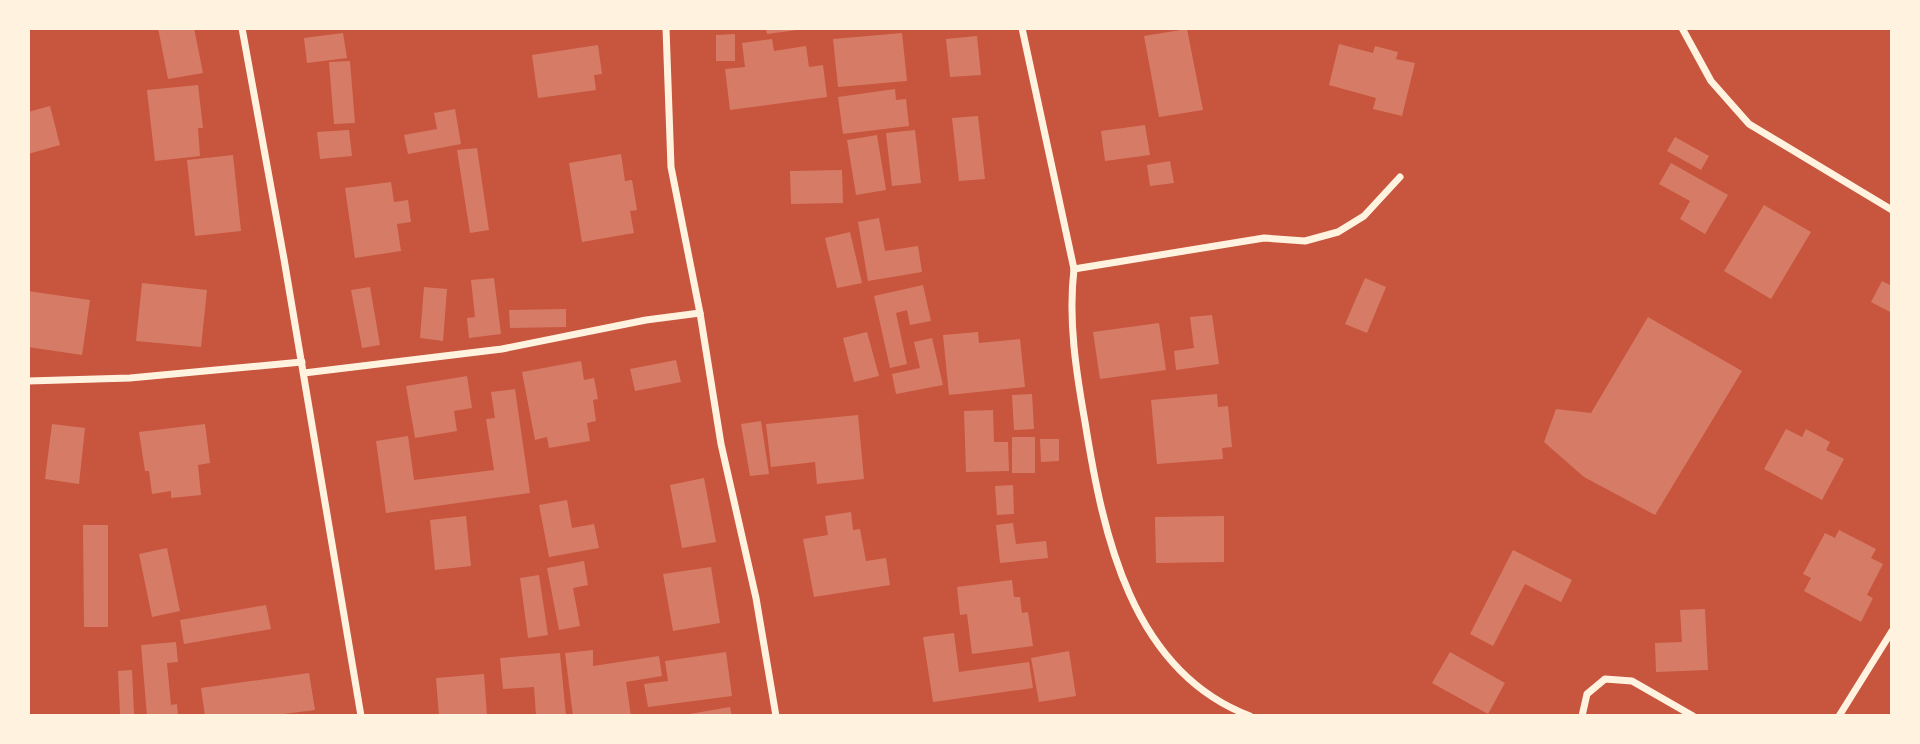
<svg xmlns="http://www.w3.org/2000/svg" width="1920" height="744" viewBox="0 0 1920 744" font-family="'Archivo Narrow',sans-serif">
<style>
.building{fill:#d67c66}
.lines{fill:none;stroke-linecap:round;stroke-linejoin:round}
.minor{stroke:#fff3e0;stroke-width:7}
</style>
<rect width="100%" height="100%" fill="#c8553d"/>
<g class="building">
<path d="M158 28H194L203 73 168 79Z"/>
<path d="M766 28H797V30L767 34Z"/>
<path d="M1187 29 1203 110 1159 117 1144 36Z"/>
<path d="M343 33 347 58 307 63 304 38Z"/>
<path d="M902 33 907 81 838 87 833 39Z"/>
<path d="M735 34V61H716V35Z"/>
<path d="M977 36 981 75 950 77 946 39Z"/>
<path d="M772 39 774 51 806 46 809 67 823 65 827 97 730 110 725 69 745 67 742 43Z"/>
<path d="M1339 44 1373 53 1375 46 1398 52 1396 59 1415 63 1402 116 1373 109 1376 98 1329 85Z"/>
<path d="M598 45 602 74 594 75 596 90 538 98 532 55Z"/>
<path d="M350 61 355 123 334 124 329 62Z"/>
<path d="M198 85 203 128H198L200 156 155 161 147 90Z"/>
<path d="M895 89 896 100 906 99 909 126 843 134 838 97Z"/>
<path d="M50 106 60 145 28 154V112Z"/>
<path d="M455 109 461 144 408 154 404 135 437 129 434 113Z"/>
<path d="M978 116 985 179 959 181 952 118Z"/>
<path d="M1145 125 1150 155 1105 161 1101 131Z"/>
<path d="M349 130 352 156 320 159 317 132Z"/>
<path d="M915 130 921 183 892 186 886 133Z"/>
<path d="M877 135 886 190 856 195 847 140Z"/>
<path d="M1675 137 1709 156 1701 170 1667 151Z"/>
<path d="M477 148 489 230 470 233 457 150Z"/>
<path d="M621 154 625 181 632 180 637 210 630 211 634 233 582 242 569 163Z"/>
<path d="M233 155 241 231 195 236 187 160Z"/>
<path d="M1170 161 1174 183 1150 186 1147 165Z"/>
<path d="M1671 163 1728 195 1705 234 1680 219 1690 201 1659 184Z"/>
<path d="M842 170 843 203 791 204 790 171Z"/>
<path d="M391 182 394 202 408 200 411 222 397 224 401 251 355 258 345 188Z"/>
<path d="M1764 205 1811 232 1771 299 1724 271Z"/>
<path d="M879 218 885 251 918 246 922 272 868 281 858 222Z"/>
<path d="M850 232 862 283 837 288 825 238Z"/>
<path d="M494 278 501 334 469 338 467 318 475 317 471 280Z"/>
<path d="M1365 278 1386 287 1367 333 1345 324Z"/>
<path d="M1882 281 1892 286V313L1871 302Z"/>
<path d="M142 283 207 290 201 347 136 341Z"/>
<path d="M923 285 931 321 910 325 907 310 896 313 907 364 890 368 874 296Z"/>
<path d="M370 287 380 345 362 348 351 290Z"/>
<path d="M424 287 447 289 443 341 420 338Z"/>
<path d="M28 291 90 300 82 355 28 347Z"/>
<path d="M566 309V327L510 328 509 310Z"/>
<path d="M1212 315 1219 364 1176 370 1174 351 1194 348 1190 317Z"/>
<path d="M1648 317 1742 371 1655 515 1584 477 1544 442 1556 409 1591 413Z"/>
<path d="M1159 323 1166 370 1100 379 1093 332Z"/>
<path d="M867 332 879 376 854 382 843 338Z"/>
<path d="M978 332 979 343 1020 339 1025 387 949 395 943 335Z"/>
<path d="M932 338 943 385 896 394 892 374 920 368 914 342Z"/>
<path d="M676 360 681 382 635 391 630 369Z"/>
<path d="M581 361 584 380 594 378 598 399 593 400 596 421 587 423 590 441 549 448 547 437 535 440 522 372Z"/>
<path d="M467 376 472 408 454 411 457 431 415 438 406 386Z"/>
<path d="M515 389 530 493 386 513 376 441 408 436 414 480 494 470 486 419 495 418 491 392Z"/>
<path d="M1032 394 1034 429 1014 430 1012 395Z"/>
<path d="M1217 394 1218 407 1228 406 1232 447 1222 448 1223 459 1157 464 1151 400Z"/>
<path d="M993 410 994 442H1008L1009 471 966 472 964 411Z"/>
<path d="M858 415 864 479 817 484 815 462 771 467 766 424Z"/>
<path d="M761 421 769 474 750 476 741 424Z"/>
<path d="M52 424 85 428 79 484 45 479Z"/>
<path d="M205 424 210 463 198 465 201 495 171 498V491L152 494 149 471H145L139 432Z"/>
<path d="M1786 429 1802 437 1806 429 1830 442 1826 450 1844 459 1822 500 1764 469Z"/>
<rect x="1012" y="437" width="23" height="36"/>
<path d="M1040 439H1059V461L1041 462Z"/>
<path d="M704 478 716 542 682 548 670 485Z"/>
<path d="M1013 485 1014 514 997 515 995 486Z"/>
<path d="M567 500 572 528 594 524 599 548 549 557 539 505Z"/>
<path d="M851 512 853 530 860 529 866 561 886 558 890 585 814 597 803 539 828 535 825 516Z"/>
<path d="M466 516 471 566 435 570 430 520Z"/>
<path d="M1224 516V562L1156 563 1155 517Z"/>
<path d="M1013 523 1016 544 1046 541 1048 558 1000 563 996 525Z"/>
<path d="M83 525H108V627H84Z"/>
<path d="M1839 530 1876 549 1871 558 1883 564 1867 595 1873 598 1861 622 1804 591 1811 578 1803 574 1825 533 1835 538Z"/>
<path d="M167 548 180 611 152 617 139 554Z"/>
<path d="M1513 550 1572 580 1561 602 1525 584 1493 646 1470 634Z"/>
<path d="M584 561 588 585 573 588 580 626 559 630 547 568Z"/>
<path d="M711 567 720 623 673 631 663 574Z"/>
<path d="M539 575 548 635 528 638 520 578Z"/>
<path d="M1012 580 1014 597H1020L1022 613 1028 612 1033 646 972 654 967 614 960 615 957 587Z"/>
<path d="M266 605 271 629 184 644 180 620Z"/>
<path d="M1705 609 1708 670 1656 672 1655 643 1682 642 1680 610Z"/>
<path d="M954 633 959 672 1029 662 1033 688 933 702 923 637Z"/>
<path d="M176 642 178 662 167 663 171 705 177 704 178 716H147L141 645Z"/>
<path d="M593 650V666L659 656 662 676 626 682 631 716H573L565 653Z"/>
<path d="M1069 651 1076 696 1039 702 1031 658Z"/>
<path d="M726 652 732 696 648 707 644 684 668 681 665 661Z"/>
<path d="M1450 652 1505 683 1488 714 1432 683Z"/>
<path d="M560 653 566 716H536L534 687 503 689 500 658Z"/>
<path d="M132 670 134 714H120L118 671Z"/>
<path d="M309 673 315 710 268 716H205L201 688Z"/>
<path d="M484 674 487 716H439L436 678Z"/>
<path d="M730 707 732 716H684V715Z"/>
</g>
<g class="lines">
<g class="minor">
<path d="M242 28 284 259 361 716"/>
<path d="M666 28 671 167 700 313"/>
<path d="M1022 28 1074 269C1068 320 1076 371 1085 422 1103 534 1131 671 1250 716"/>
<path d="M1682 28 1711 81 1749 124 1892 210"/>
<path d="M1074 269 1264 238 1305 241 1338 232 1364 216 1400 177"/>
<path d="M304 373 502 349 646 320 700 313 721 444 756 598 776 716"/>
<path d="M28 381 130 378 302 362"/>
<path d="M1582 716 1587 694 1605 679 1632 681 1693 716"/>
<path d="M1839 716 1892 631"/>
</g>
</g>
<rect width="1920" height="744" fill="none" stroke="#fff3e0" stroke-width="60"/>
</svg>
